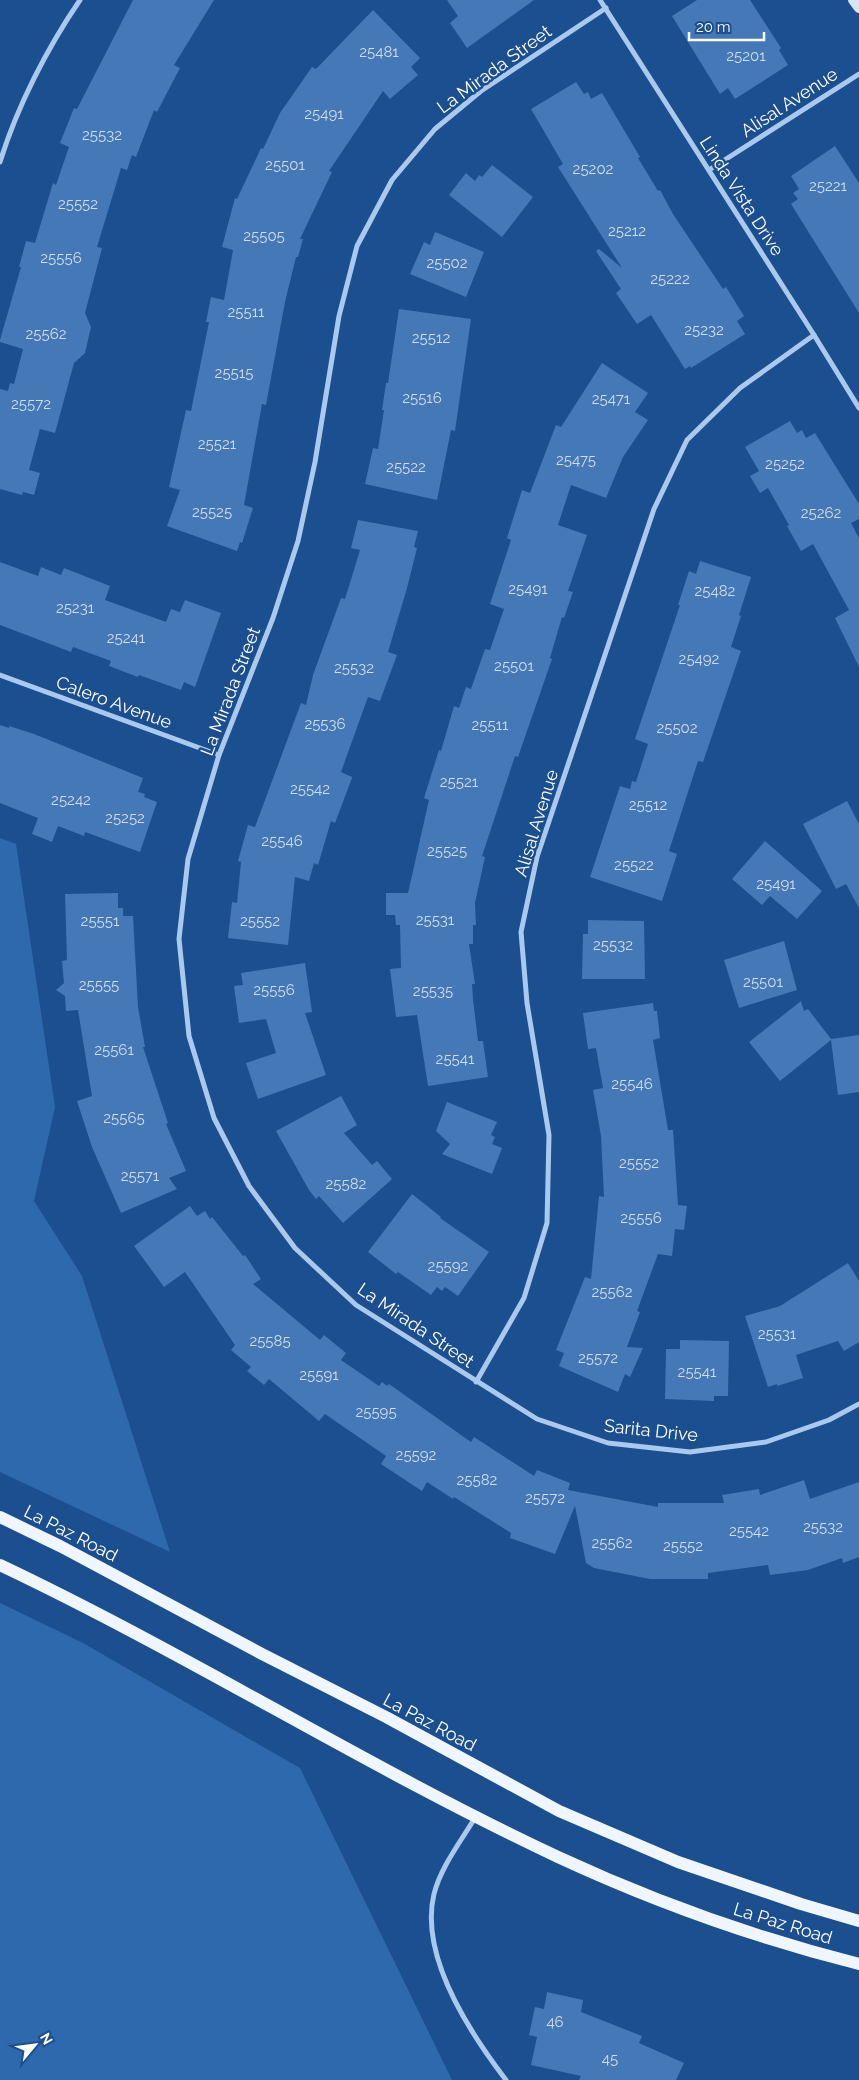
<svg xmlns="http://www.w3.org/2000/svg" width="859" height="2080" viewBox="0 0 859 2080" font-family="Raleway,sans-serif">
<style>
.green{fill:#2e69ad}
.building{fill:#4478b7}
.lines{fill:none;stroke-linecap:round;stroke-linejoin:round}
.street{stroke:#a9c9ee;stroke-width:5}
.secondary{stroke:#d6e6fa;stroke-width:10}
.primary{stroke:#f0f6ff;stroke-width:12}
.labels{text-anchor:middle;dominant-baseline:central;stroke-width:5;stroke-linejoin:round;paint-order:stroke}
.number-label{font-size:15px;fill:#d0dded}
.street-label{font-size:18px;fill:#fff;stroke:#1b4f8f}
</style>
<rect width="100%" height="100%" fill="#1b4f8f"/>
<g class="green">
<path d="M0 838 16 844 55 1107 34 1201 82 1276 170 1552 0 1472Z"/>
<path d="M0 1603 83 1643 300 1768 452 2080H0Z"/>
</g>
<g class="building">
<path d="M133 0H214L174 65 180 68 157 112 154 110 136 157 132 155 127 170 121 168 97 247 102 248 85 313 91 327 85 353 74 363 55 433 40 429 29 470 40 473 34 495 23 492 22 495 0 489V389L8 391 10 383 14 384 23 349 0 342V340L21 267H19L26 241 35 243 53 183 56 185 69 147 60 143 74 108 77 109Z"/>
<path d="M447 0H534L467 48 450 23 458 16Z"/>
<path d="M697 0H750L781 48 779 50 788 65 735 99 728 88 720 94 672 16Z"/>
<path d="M373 10 420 58 411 67 418 75 390 99 383 91 329 171 332 172 300 239H303L298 257H296L285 302 266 405 262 404 244 505 253 508 242 543 240 542 237 551 167 526 180 490 169 487 186 410 191 411 209 322H206L211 297 224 300 233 250 222 247 235 198 237 199 261 148 263 149 280 113 312 67 316 69Z"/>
<path d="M576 82 584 94 588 92 591 99 602 93 640 157 638 158 658 191 660 190 673 214 723 289 726 287 744 316 737 321 745 334 691 368 690 366 685 369 651 315 637 324 616 293 621 289 596 251 599 249 622 268 558 167 563 164 531 109Z"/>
<path d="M835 146 859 183V313L791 204 798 199 793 193 799 189 791 176Z"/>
<path d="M492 165 533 197 502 237 449 195 466 173 475 181 479 175 482 177Z"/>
<path d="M435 232 484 252 466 297 410 274 424 242 430 245Z"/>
<path d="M399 309 471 319 455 431 451 430 437 500 365 484 373 448 378 449 384 410H382L386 383H388Z"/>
<path d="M602 363 648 393 635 412 648 420 623 457 606 498 571 485 558 525 587 535 568 591 573 592 564 618 562 617 550 658 552 659 518 757 515 756 482 856 485 857 475 903 476 925H473V944H469L475 984H472L473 999 478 1041H483L488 1077 428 1086 417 1015 396 1017 390 969 401 968 400 925H396L395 915H386V893H408L429 800 424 798 439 750 441 751 454 706 459 708 466 687 471 689 485 649 490 650 504 609 490 604 511 540 507 538 522 490 530 493 556 425 561 427Z"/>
<path d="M790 421 797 433 802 430 806 438 815 433 859 504V519L851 523 859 538V667L835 618 849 610 813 544 801 551 787 526 789 525 768 488 760 493 750 476 759 471 745 447Z"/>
<path d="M358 520 418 531 414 547 417 548 407 588 388 652 397 655 380 701 368 697 341 772 352 777V778L335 823 331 821 318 865 314 863 309 881 295 877 288 945 228 938 232 902 237 903 241 862 238 861 248 825 255 827 301 703 306 705 313 675 341 598 345 599 360 550 351 548Z"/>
<path d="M700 561 751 577 739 615 741 616 731 647 741 651 703 762 698 761 669 851 677 854 662 901 590 877 620 786 630 789 632 781 636 782 648 744 635 739 680 605H678L689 571 696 574Z"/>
<path d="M0 562 38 576 41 567 61 575 64 568 110 586 105 600 166 622 171 609 180 612 185 600 221 613 195 687 184 682 181 690 139 675 138 677 109 666 111 661 73 647 71 652 0 625Z"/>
<path d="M0 725 9 728V726L34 734 143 778 138 792 145 794 144 797 157 802 140 852 85 832 84 836 58 826 52 842 32 834 38 818 0 803Z"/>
<path d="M847 801 859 824V908L846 884 836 889 803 824Z"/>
<path d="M765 841 822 891 797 919 770 896 762 905 732 879Z"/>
<path d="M118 893V908H123V916H133L138 1007 145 1047H143L168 1123 166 1124 186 1171 169 1178 177 1189 121 1213 92 1147 77 1101 92 1096 78 1010 66 1011 65 996 56 990 64 983 62 961 67 960 65 894Z"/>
<path d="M588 920 644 921 645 979H582L583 934H588Z"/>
<path d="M784 941 797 990 739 1008 724 960Z"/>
<path d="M305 963 312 1012 305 1013 326 1075 258 1099 246 1063 276 1053 266 1019 239 1023 234 986 243 985 241 973Z"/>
<path d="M801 1001 804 1011 808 1009 831 1039 859 1035V1092L838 1095 831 1040 780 1081 749 1042Z"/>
<path d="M653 1003 654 1011H657L660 1038 653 1040 668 1130H673L678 1205 687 1206 684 1230 675 1229 672 1256 658 1254 637 1311 640 1312 627 1347 643 1348 630 1377 625 1374 618 1392 559 1366 564 1353 556 1350 585 1277 591 1279 599 1196 604 1197 601 1136 593 1090 603 1088 596 1048 588 1049 583 1013Z"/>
<path d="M341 1096 357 1125 344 1133 372 1165 377 1161 392 1179 343 1223 319 1196 316 1199 309 1190 276 1131Z"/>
<path d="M447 1102 497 1122 491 1135 495 1137 492 1144 502 1148 492 1174 442 1154 450 1144 436 1131Z"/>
<path d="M412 1194 441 1217 440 1218 489 1252 458 1296 445 1287 442 1291 437 1287 431 1295 398 1272 396 1274 368 1252Z"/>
<path d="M190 1206 197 1216 205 1211 210 1219 212 1217 243 1256 245 1255 261 1279 253 1284 320 1340 324 1335 346 1353 341 1360 379 1386 382 1382 387 1386 389 1384 471 1442 474 1437 534 1476 537 1470 570 1483 568 1490 658 1507V1503H724L722 1495 759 1489 760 1495 804 1480 810 1499 859 1482V1557L843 1563 842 1558 808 1570 770 1575 768 1565 708 1573V1579H650L594 1568 586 1563 575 1506 555 1554 510 1538 511 1533 454 1497 453 1499 427 1482 422 1491 381 1464 386 1456 325 1414 319 1421 269 1379 264 1385 247 1371 251 1367 231 1350 235 1345 185 1272 164 1287 134 1246Z"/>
<path d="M848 1263 859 1281V1342L844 1351 838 1341 796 1355 803 1378 777 1386V1384L768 1387 745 1316 780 1306Z"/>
<path d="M680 1340 729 1341 728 1396H714V1401L665 1399 666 1349H680Z"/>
<path d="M547 1992 583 2000 581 2012 642 2036 639 2043 684 2063 676 2080H579L581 2076 531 2065 537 2037 529 2035 535 2007 544 2009Z"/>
</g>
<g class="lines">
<g class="street">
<path d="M600 0 814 335 859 408"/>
<path d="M606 8 481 91 435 129 392 180 357 246 339 316 315 462 298 541 273 618 219 755 188 859 179 939 189 1036 214 1118 249 1186 295 1248 356 1305 537 1419 608 1443 690 1452 766 1442 829 1420 859 1404"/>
<path d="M0 162C17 107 47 48 80 0"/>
<path d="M709 170 859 74"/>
<path d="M0 675 219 755"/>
<path d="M476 1382 524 1298 547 1223 549 1135 527 1003 521 932 537 857 654 509 687 440 740 388 814 335"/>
<path d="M476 1816C462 1840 441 1866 434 1894 419 1956 470 2033 506 2080"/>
</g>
<path class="secondary" d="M853 0 859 8"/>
<g class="primary">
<path d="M0 1517 60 1546 262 1654 386 1717 559 1811 678 1862 801 1904 859 1921"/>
<path d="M0 1565C190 1655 368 1768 558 1857 655 1902 756 1938 859 1964"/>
</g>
</g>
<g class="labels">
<g class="number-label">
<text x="379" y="52">25481</text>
<text x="746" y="56">25201</text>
<text x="324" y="114">25491</text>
<text x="102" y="135">25532</text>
<text x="285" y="165">25501</text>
<text x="593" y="169">25202</text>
<text x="828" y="186">25221</text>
<text x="78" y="204">25552</text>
<text x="627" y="231">25212</text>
<text x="264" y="236">25505</text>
<text x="61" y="258">25556</text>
<text x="447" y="263">25502</text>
<text x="670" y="279">25222</text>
<text x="246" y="312">25511</text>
<text x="704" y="330">25232</text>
<text x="46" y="334">25562</text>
<text x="431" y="338">25512</text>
<text x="234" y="373">25515</text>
<text x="422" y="398">25516</text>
<text x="611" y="399">25471</text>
<text x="31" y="404">25572</text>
<text x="217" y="444">25521</text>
<text x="576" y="460">25475</text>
<text x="785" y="464">25252</text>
<text x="406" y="467">25522</text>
<text x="212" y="512">25525</text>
<text x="821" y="513">25262</text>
<text x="528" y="589">25491</text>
<text x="715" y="591">25482</text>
<text x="75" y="608">25231</text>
<text x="126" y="638">25241</text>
<text x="699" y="659">25492</text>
<text x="514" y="666">25501</text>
<text x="354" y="668">25532</text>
<text x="325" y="724">25536</text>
<text x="490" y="725">25511</text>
<text x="677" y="728">25502</text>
<text x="459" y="782">25521</text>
<text x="310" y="789">25542</text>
<text x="71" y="800">25242</text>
<text x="648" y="805">25512</text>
<text x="125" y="818">25252</text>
<text x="282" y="841">25546</text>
<text x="447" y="851">25525</text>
<text x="634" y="865">25522</text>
<text x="776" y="884">25491</text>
<text x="435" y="920">25531</text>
<text x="100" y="921">25551</text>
<text x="260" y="921">25552</text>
<text x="613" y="945">25532</text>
<text x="763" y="982">25501</text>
<text x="99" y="985">25555</text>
<text x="274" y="990">25556</text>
<text x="433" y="991">25535</text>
<text x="114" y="1050">25561</text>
<text x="455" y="1059">25541</text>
<text x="632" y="1084">25546</text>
<text x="124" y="1118">25565</text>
<text x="639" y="1163">25552</text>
<text x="140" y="1176">25571</text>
<text x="346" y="1184">25582</text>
<text x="641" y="1218">25556</text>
<text x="448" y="1266">25592</text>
<text x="612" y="1292">25562</text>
<text x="777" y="1334">25531</text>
<text x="270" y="1341">25585</text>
<text x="598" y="1358">25572</text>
<text x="697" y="1372">25541</text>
<text x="319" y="1375">25591</text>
<text x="376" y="1412">25595</text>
<text x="416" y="1455">25592</text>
<text x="477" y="1480">25582</text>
<text x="545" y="1498">25572</text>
<text x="823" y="1527">25532</text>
<text x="749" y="1531">25542</text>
<text x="612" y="1543">25562</text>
<text x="683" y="1546">25552</text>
<text x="555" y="2022">46</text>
<text x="610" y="2059">45</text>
</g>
<g class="street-label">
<text transform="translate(494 69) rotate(-36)">La Mirada Street</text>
<text transform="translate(789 102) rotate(-33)">Alisal Avenue</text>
<text transform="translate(742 196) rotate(57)">Linda Vista Drive</text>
<text transform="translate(230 691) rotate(-69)">La Mirada Street</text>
<text transform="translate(114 702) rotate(20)">Calero Avenue</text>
<text transform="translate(536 823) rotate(-73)">Alisal Avenue</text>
<text transform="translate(416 1325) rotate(34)">La Mirada Street</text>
<text transform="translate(651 1430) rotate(6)">Sarita Drive</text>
<text transform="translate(71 1533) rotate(27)">La Paz Road</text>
<text transform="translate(430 1722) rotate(28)">La Paz Road</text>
<text transform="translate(783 1923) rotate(17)">La Paz Road</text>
</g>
</g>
<g transform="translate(35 2045) rotate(61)" stroke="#1b4f8f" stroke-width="4" paint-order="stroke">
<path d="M0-4L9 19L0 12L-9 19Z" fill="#ffffff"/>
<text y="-8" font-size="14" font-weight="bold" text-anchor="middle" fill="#ffffff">N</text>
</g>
<path d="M689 32v8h75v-8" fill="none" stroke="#ffffff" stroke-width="2.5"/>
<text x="696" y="32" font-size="15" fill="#ffffff" stroke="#1b4f8f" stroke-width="4" paint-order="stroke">20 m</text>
</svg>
